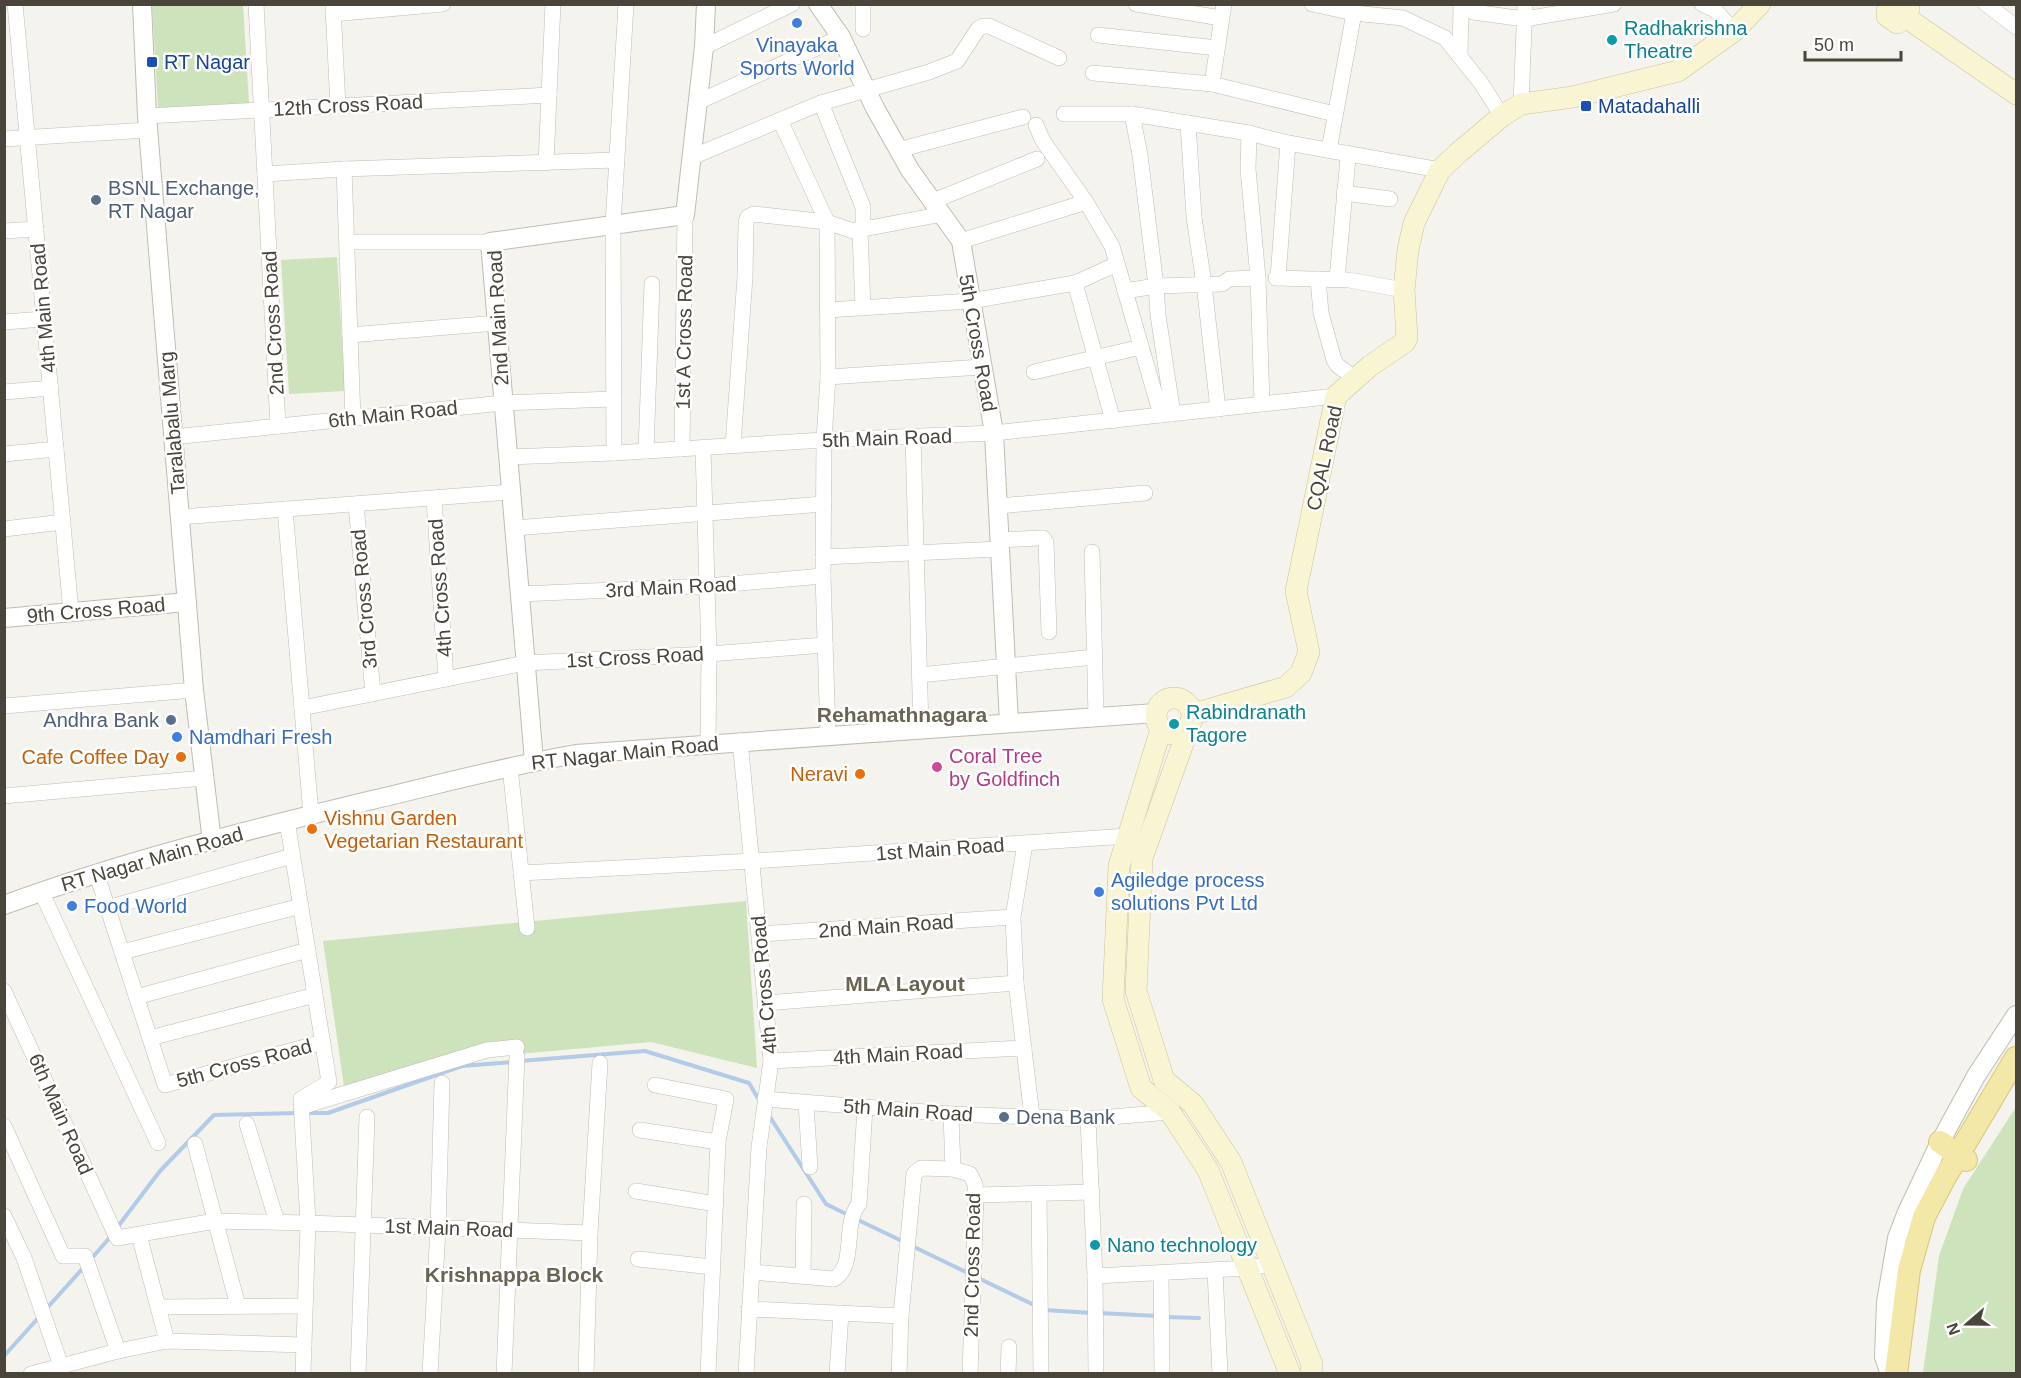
<svg xmlns="http://www.w3.org/2000/svg" width="2021" height="1378" viewBox="0 0 2021 1378" font-family="Helvetica,sans-serif">
<style>
.green{fill:#cce3bb}
.lines{fill:none;stroke-linecap:round;stroke-linejoin:round}
.stream{stroke:#b1cbe9;stroke-width:4}
.minor-casing{stroke:#bfbcb0;stroke-width:16}
.tertiary-casing{stroke:#bfbcb0;stroke-width:20}
.secondary-casing{stroke:#c9c39e;stroke-width:22}
.primary-casing{stroke:#d7c779;stroke-width:24}
.minor{stroke:#fff;stroke-width:15}
.tertiary{stroke:#fff;stroke-width:18}
.secondary{stroke:#f9f5d3;stroke-width:21}
.primary{stroke:#f3e8a8;stroke-width:22}
.shop-dot{fill:#3f7fe0;stroke:#fff;stroke-width:2}
.culture-dot{fill:#0f9aa8;stroke:#fff;stroke-width:2}
.transit-dot{fill:#1a4fb4;stroke:#fff;stroke-width:2}
.service-dot{fill:#5c6f8a;stroke:#fff;stroke-width:2}
.food-dot{fill:#e8710a;stroke:#fff;stroke-width:2}
.hotel-dot{fill:#d1479c;stroke:#fff;stroke-width:2}
.labels{text-anchor:middle;dominant-baseline:central;stroke-width:5;stroke-linejoin:round;paint-order:stroke}
.culture-label{font-size:20px;fill:#0d838f;stroke:#fff;text-anchor:start}
.shop-label{font-size:20px;fill:#366cbe;stroke:#fff;text-anchor:start}
.transit-label{font-size:20px;fill:#164399;stroke:#fff;text-anchor:start}
.street-label{font-size:20px;fill:#49453b;stroke:#fff}
.service-label{font-size:20px;fill:#4e5e75;stroke:#fff;text-anchor:start}
.hotel-label{font-size:20px;fill:#b23c85;stroke:#fff;text-anchor:start}
.food-label{font-size:20px;fill:#c56008;stroke:#fff;text-anchor:end}
.neighbourhood-label{font-size:21px;font-weight:bold;fill:#6a6453;stroke:#fff}
</style>
<rect width="100%" height="100%" fill="#f5f3ed"/>
<g class="green">
<path d="M152 5H243L249 103 158 108Z"/>
<path d="M337 257 345 391 289 394 281 260Z"/>
<path d="M746 901 757 1068 651 1042 463 1059 345 1093 323 941Z"/>
<path d="M2016 1107V1373H1923L1939 1256 1963 1189Z"/>
</g>
<g class="lines">
<g class="stream">
<path d="M520 1061 645 1051 749 1083 759 1100"/>
<path d="M306 1113H328L462 1066 513 1062"/>
<path d="M768 1114 826 1204 850 1216"/>
<path d="M856 1219 904 1242"/>
<path d="M116 1229 160 1171 214 1115 299 1113"/>
<path d="M910 1245 968 1273"/>
<path d="M91 1259 112 1235"/>
<path d="M978 1278 1036 1306"/>
<path d="M47 1308 84 1267"/>
<path d="M1045 1310 1092 1313"/>
<path d="M1099 1313 1158 1316"/>
<path d="M1165 1317 1199 1318"/>
<path d="M4 1356 40 1316"/>
</g>
<defs>
<g id="minor">
<path d="M15 4 71 612"/>
<path d="M256 4 278 426"/>
<path d="M863 4V29"/>
<path d="M1136 4 1221 18"/>
<path d="M1224 4 1212 84 1335 114"/>
<path d="M1312 4 1354 13 1403 18 1445 38 1481 83 1502 116"/>
<path d="M1702 4 1715 10 1734 31"/>
<path d="M1986 4 2016 27"/>
<path d="M333 7 338 106"/>
<path d="M1473 12 1524 19 1614 4"/>
<path d="M333 14 443 4"/>
<path d="M1098 35 1217 48"/>
<path d="M704 47 792 4"/>
<path d="M1460 57 1461 4"/>
<path d="M1093 73 1212 84"/>
<path d="M698 102 841 37"/>
<path d="M821 103 929 72 957 61 978 29 983 26H989L1059 58"/>
<path d="M1521 104 1525 4"/>
<path d="M1064 114H1132L1249 133 1288 143 1440 170"/>
<path d="M1132 114 1140 155 1156 286 1158 315 1173 414"/>
<path d="M147 116 549 95"/>
<path d="M780 120 827 222 828 377 824 440 823 576 828 735"/>
<path d="M1188 123 1194 217 1204 284 1218 409"/>
<path d="M1036 125 1043 141 1086 202 1112 246 1161 415"/>
<path d="M1249 133 1248 169 1258 278 1262 404"/>
<path d="M4 139 148 130"/>
<path d="M898 150 1023 117"/>
<path d="M1329 150 1354 13"/>
<path d="M692 157 821 103 863 207V227L860 231 863 308"/>
<path d="M546 163 553 4"/>
<path d="M344 169 353 419"/>
<path d="M265 174 344 169 617 160"/>
<path d="M1344 193 1390 199"/>
<path d="M933 201 1037 159"/>
<path d="M4 231 36 229"/>
<path d="M961 241 1086 202"/>
<path d="M347 242H490"/>
<path d="M1276 278 1349 280 1404 290"/>
<path d="M1278 278 1288 143"/>
<path d="M1318 279 1321 313 1334 360 1338 366 1356 379"/>
<path d="M1337 279 1348 158 1347 153"/>
<path d="M1075 283 1113 421"/>
<path d="M1125 291 1156 286 1222 284 1229 279 1258 278"/>
<path d="M827 310 971 301 1075 283 1117 264"/>
<path d="M4 322 44 319"/>
<path d="M350 335 497 323"/>
<path d="M1034 372 1141 347"/>
<path d="M828 377 982 367"/>
<path d="M4 392 51 388"/>
<path d="M173 437 503 403 614 399"/>
<path d="M913 437 921 729"/>
<path d="M733 445 745 277 746 222 748 217 754 214 827 222 853 231 943 214"/>
<path d="M703 448 709 654 708 743"/>
<path d="M682 449 685 215"/>
<path d="M646 451 652 284"/>
<path d="M614 453 613 225 626 4"/>
<path d="M4 454 56 449"/>
<path d="M508 457 614 453 824 440 994 433 1336 396"/>
<path d="M434 498 446 679"/>
<path d="M356 504 373 694"/>
<path d="M998 506 1145 493"/>
<path d="M285 509 311 815"/>
<path d="M180 517 511 492"/>
<path d="M514 528 824 504"/>
<path d="M4 529 63 522"/>
<path d="M1000 540 1038 538H1043L1046 542 1049 632"/>
<path d="M1092 552 1096 716"/>
<path d="M823 557 1000 549"/>
<path d="M520 594 707 586 823 576"/>
<path d="M920 675 1094 657"/>
<path d="M4 706 194 690"/>
<path d="M302 708 525 663 709 654 825 645"/>
<path d="M740 741 771 1061 759 1147 746 1374"/>
<path d="M510 767 527 928"/>
<path d="M4 796 204 778"/>
<path d="M287 821 329 1082 301 1099 308 1223 303 1374"/>
<path d="M1025 844 1013 917 1016 983 1032 1116"/>
<path d="M96 872 165 1085 323 1042"/>
<path d="M521 873 753 861 1128 836"/>
<path d="M41 891 158 1143"/>
<path d="M107 908 292 856"/>
<path d="M760 934 1013 917"/>
<path d="M122 952 301 906"/>
<path d="M4 991 117 1238 215 1221 308 1223 590 1233"/>
<path d="M136 997 308 950"/>
<path d="M766 1003 1016 983"/>
<path d="M150 1038 315 995"/>
<path d="M771 1061 1024 1048"/>
<path d="M655 1085 726 1099 718 1142 708 1374"/>
<path d="M765 1099 951 1114 1088 1119"/>
<path d="M806 1103 810 1167"/>
<path d="M301 1107 487 1050 517 1047"/>
<path d="M247 1124 277 1222"/>
<path d="M4 1126 63 1256H85L118 1351"/>
<path d="M640 1130 718 1142"/>
<path d="M195 1144 238 1306"/>
<path d="M953 1169 970 1174 975 1184 976 1195 970 1374"/>
<path d="M636 1191 716 1204"/>
<path d="M1039 1194 1041 1374"/>
<path d="M976 1195 1092 1192"/>
<path d="M4 1216 24 1258 61 1366"/>
<path d="M139 1235 167 1341"/>
<path d="M638 1259 712 1267"/>
<path d="M1215 1271 1220 1374"/>
<path d="M752 1272 834 1279C857 1266 842 1224 859 1204L865 1108"/>
<path d="M1161 1273 1162 1374"/>
<path d="M803 1276 804 1204"/>
<path d="M1095 1276 1248 1268 1272 1264"/>
<path d="M158 1307 305 1306"/>
<path d="M749 1309 901 1316"/>
<path d="M31 1374 118 1351 167 1341 304 1345"/>
<path d="M358 1374 367 1117"/>
<path d="M430 1374 438 1228 442 1083"/>
<path d="M504 1374 517 1056"/>
<path d="M586 1374 590 1233 600 1063"/>
<path d="M837 1374 841 1313"/>
<path d="M899 1374 901 1316 914 1174 921 1168 953 1169 951 1114"/>
<path d="M1008 1374 1009 1347"/>
<path d="M1096 1374 1095 1276 1088 1119 1170 1112"/>
</g>
<g id="tertiary">
<path d="M142 4 147 116 194 690 212 842"/>
<path d="M818 4 841 37 875 108 910 170 961 241 994 433 1009 723"/>
<path d="M4 618 187 602"/>
<path d="M534 761 490 242 685 215 704 47 706 4"/>
<path d="M4 905C124 861 248 830 372 800 440 784 507 766 576 754L1156 713"/>
<path d="M1890 1374 1884 1357 1886 1302 1897 1238 1907 1212 1940 1142 1976 1076 2016 1015"/>
</g>
<g id="secondary">
<path d="M1888 4 1887 16 1897 23 1907 18 1909 7"/>
<path d="M1907 18 2016 94"/>
<circle cx="1174" cy="716" r="18"/>
<path d="M1191 709 1200 712 1286 687 1301 673 1309 652 1296 591 1336 396 1370 366 1405 342 1407 338 1404 290 1408 250 1414 223 1440 170 1458 153 1502 116 1521 104 1573 97 1678 71 1734 31 1760 4"/>
<path d="M1190 724 1142 858 1136 991 1164 1080 1193 1104 1231 1162 1312 1364 1311 1374"/>
<path d="M1161 729 1119 866 1113 999 1141 1088 1170 1112 1208 1170 1290 1374"/>
</g>
<g id="primary">
<path d="M1940 1142 1966 1160"/>
<path d="M1896 1374 1909 1270 1924 1217 1945 1177 2016 1058"/>
</g>
</defs>
<use href="#minor" class="minor-casing"/>
<use href="#tertiary" class="tertiary-casing"/>
<use href="#secondary" class="secondary-casing"/>
<use href="#primary" class="primary-casing"/>
<use href="#minor" class="minor"/>
<use href="#tertiary" class="tertiary"/>
<use href="#secondary" class="secondary"/>
<use href="#primary" class="primary"/>
</g>
<g class="shop-dot">
<circle cx="797" cy="23" r="6"/>
<circle cx="177" cy="737" r="6"/>
<circle cx="1099" cy="892" r="6"/>
<circle cx="72" cy="906" r="6"/>
</g>
<g class="culture-dot">
<circle cx="1612" cy="40" r="6"/>
<circle cx="1174" cy="724" r="6"/>
<circle cx="1095" cy="1245" r="6"/>
</g>
<g class="transit-dot">
<rect x="146" y="56" width="12" height="12" rx="3"/>
<rect x="1580" y="100" width="12" height="12" rx="3"/>
</g>
<g class="service-dot">
<circle cx="96" cy="200" r="6"/>
<circle cx="171" cy="720" r="6"/>
<circle cx="1004" cy="1117" r="6"/>
</g>
<g class="food-dot">
<circle cx="181" cy="757" r="6"/>
<circle cx="860" cy="774" r="6"/>
<circle cx="312" cy="829" r="6"/>
</g>
<circle class="hotel-dot" cx="937" cy="767" r="6"/>
<g class="labels">
<g class="culture-label">
<text x="1624" y="28">Radhakrishna<tspan x="1624" dy="23">Theatre</tspan></text>
<text x="1186" y="712">Rabindranath<tspan x="1186" dy="23">Tagore</tspan></text>
<text x="1107" y="1245">Nano technology</text>
</g>
<g class="shop-label">
<text x="797" y="45" text-anchor="middle">Vinayaka<tspan x="797" dy="23">Sports World</tspan></text>
<text x="189" y="737">Namdhari Fresh</text>
<text x="1111" y="880">Agiledge process<tspan x="1111" dy="23">solutions Pvt Ltd</tspan></text>
<text x="84" y="906">Food World</text>
</g>
<g class="transit-label">
<text x="164" y="62">RT Nagar</text>
<text x="1598" y="106">Matadahalli</text>
</g>
<g class="street-label">
<text transform="translate(348 105) rotate(-3)">12th Cross Road</text>
<text transform="translate(43 308) rotate(-95)">4th Main Road</text>
<text transform="translate(498 318) rotate(-93)">2nd Main Road</text>
<text transform="translate(273 323) rotate(-93)">2nd Cross Road</text>
<text transform="translate(684 332) rotate(-89)">1st A Cross Road</text>
<text transform="translate(978 343) rotate(80)">5th Cross Road</text>
<text transform="translate(393 414) rotate(-6)">6th Main Road</text>
<text transform="translate(172 423) rotate(-95)">Taralabalu Marg</text>
<text transform="translate(887 438) rotate(-2)">5th Main Road</text>
<text transform="translate(1324 458) rotate(-78)">CQAL Road</text>
<text transform="translate(671 587) rotate(-3)">3rd Main Road</text>
<text transform="translate(440 588) rotate(-94)">4th Cross Road</text>
<text transform="translate(364 599) rotate(-95)">3rd Cross Road</text>
<text transform="translate(96 610) rotate(-5)">9th Cross Road</text>
<text transform="translate(635 657) rotate(-3)">1st Cross Road</text>
<text transform="translate(625 753) rotate(-6)">RT Nagar Main Road</text>
<text transform="translate(940 849) rotate(-4)">1st Main Road</text>
<text transform="translate(152 859) rotate(-16)">RT Nagar Main Road</text>
<text transform="translate(886 926) rotate(-4)">2nd Main Road</text>
<text transform="translate(764 985) rotate(-95)">4th Cross Road</text>
<text transform="translate(898 1054) rotate(-3)">4th Main Road</text>
<text transform="translate(244 1063) rotate(-15)">5th Cross Road</text>
<text transform="translate(908 1110) rotate(4)">5th Main Road</text>
<text transform="translate(61 1114) rotate(66)">6th Main Road</text>
<text transform="translate(449 1228) rotate(2)">1st Main Road</text>
<text transform="translate(972 1265) rotate(-89)">2nd Cross Road</text>
</g>
<g class="service-label">
<text x="108" y="188">BSNL Exchange,<tspan x="108" dy="23">RT Nagar</tspan></text>
<text x="159" y="720" text-anchor="end">Andhra Bank</text>
<text x="1016" y="1117">Dena Bank</text>
</g>
<g class="hotel-label">
<text x="949" y="756">Coral Tree<tspan x="949" dy="23">by Goldfinch</tspan></text>
</g>
<g class="food-label">
<text x="169" y="757">Cafe Coffee Day</text>
<text x="848" y="774">Neravi</text>
<text x="324" y="818" text-anchor="start">Vishnu Garden<tspan x="324" dy="23">Vegetarian Restaurant</tspan></text>
</g>
<g class="neighbourhood-label">
<text x="902" y="714">Rehamathnagara</text>
<text x="905" y="983">MLA Layout</text>
<text x="514" y="1274">Krishnappa Block</text>
</g>
</g>
<rect width="2021" height="1378" fill="none" stroke="#49453b" stroke-width="12"/>
<g transform="translate(1967 1324) rotate(250)" stroke="#ffffff" stroke-width="4.5" paint-order="stroke">
<path d="M0-4.5L10 22L0 15L-10 22Z" fill="#49453b"/>
<text y="-9" font-size="16" font-weight="bold" text-anchor="middle" fill="#49453b">N</text>
</g>
<path d="M1805 51v9h96v-9" fill="none" stroke="#49453b" stroke-width="3"/>
<text x="1814" y="51" font-size="18" fill="#49453b" stroke="#ffffff" stroke-width="4.5" paint-order="stroke">50 m</text>
</svg>
